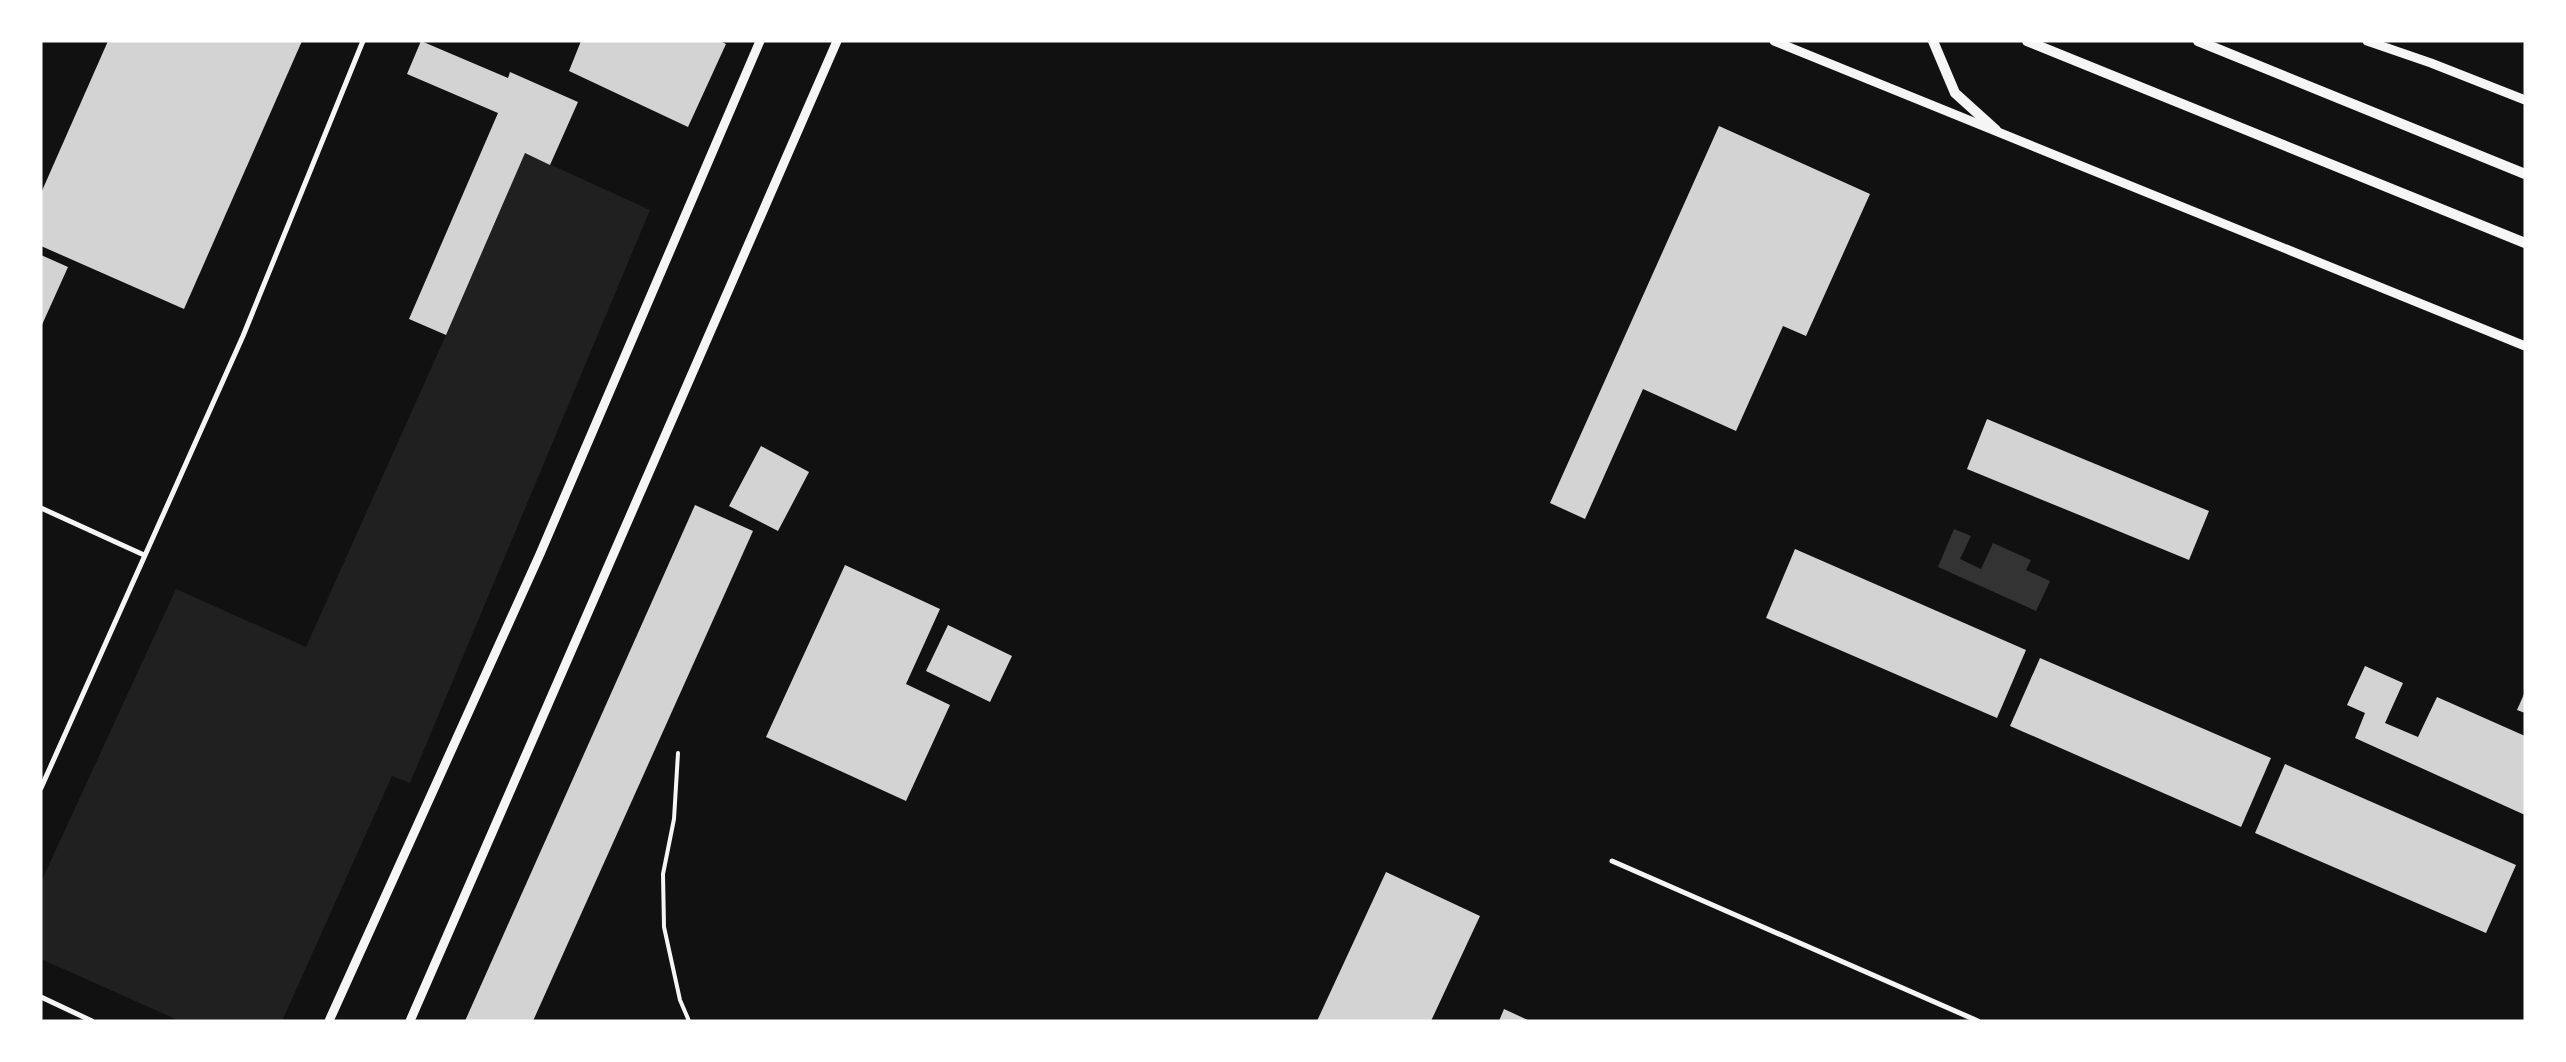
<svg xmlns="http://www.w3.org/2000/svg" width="2566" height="1062" viewBox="0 0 2566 1062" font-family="'Archivo Narrow',sans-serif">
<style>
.green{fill:#202020}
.water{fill:#333}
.building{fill:#d3d3d3}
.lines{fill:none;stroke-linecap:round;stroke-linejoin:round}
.service{stroke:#f5f5f5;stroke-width:4}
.minor{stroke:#f5f5f5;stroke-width:5}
.tertiary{stroke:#f5f5f5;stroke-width:9}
.secondary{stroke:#f5f5f5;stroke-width:10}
</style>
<rect width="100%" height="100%" fill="#111"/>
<path class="green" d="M525 153 650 210 410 783 392 776 282 1021H180L41 959V882L176 589 306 647 446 335Z"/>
<path class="water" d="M1954 529 1971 536 1960 559 1981 569 1993 543 2031 560 2026 570 2050 581 2036 611 1938 567Z"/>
<g class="building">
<path d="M108 41H302L184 309 41 246V193Z"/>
<path d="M421 41 508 78 510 72 578 102 550 165 525 153 446 335 409 319 498 113 407 74Z"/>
<path d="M581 41H720L726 44 688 127 569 71Z"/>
<path d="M1719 126 1870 194 1806 336 1783 326 1736 431 1643 389 1585 519 1550 503Z"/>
<path d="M41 255 68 267 41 327Z"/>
<path d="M1987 419 2209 511 2189 560 1967 469Z"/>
<path d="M761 446 809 472 778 531 729 506Z"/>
<path d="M695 505 753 531 533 1021H465Z"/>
<path d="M1795 549 2026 650 1997 718 1766 618Z"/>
<path d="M845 565 940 609 906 684 950 705 906 801 766 737Z"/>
<path d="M948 625 1012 656 990 702 926 671Z"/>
<path d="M2040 658 2271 758 2241 827 2010 726Z"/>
<path d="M2365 666 2403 683 2385 723 2418 737 2437 697 2525 736V815L2355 738 2365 713 2347 705Z"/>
<path d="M2525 692V713L2517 710Z"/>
<path d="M2285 764 2516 865 2486 933 2255 833Z"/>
<path d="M1386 872 1480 916 1431 1021H1317Z"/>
<path d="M1504 1009 1530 1021H1499Z"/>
</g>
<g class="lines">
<path class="service" d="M678 753 674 819 663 874 664 927 680 1000 689 1021"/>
<g class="minor">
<path d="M41 508 144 555"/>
<path d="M41 788 243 336 363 41"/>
<path d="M1612 861 1978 1021"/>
<path d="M41 997 92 1021"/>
</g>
<g class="tertiary">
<path d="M1774 41 2525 346"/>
<path d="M2367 41 2431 63 2525 100"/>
<path d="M329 1021 540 554 760 41"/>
<path d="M410 1021 837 41"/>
</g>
<g class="secondary">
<path d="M1933 41 1955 93 1996 130"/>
<path d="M2027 41 2525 243"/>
<path d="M2198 41 2525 174"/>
</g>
</g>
<rect width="2566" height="1062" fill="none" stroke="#ffffff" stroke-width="85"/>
</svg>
